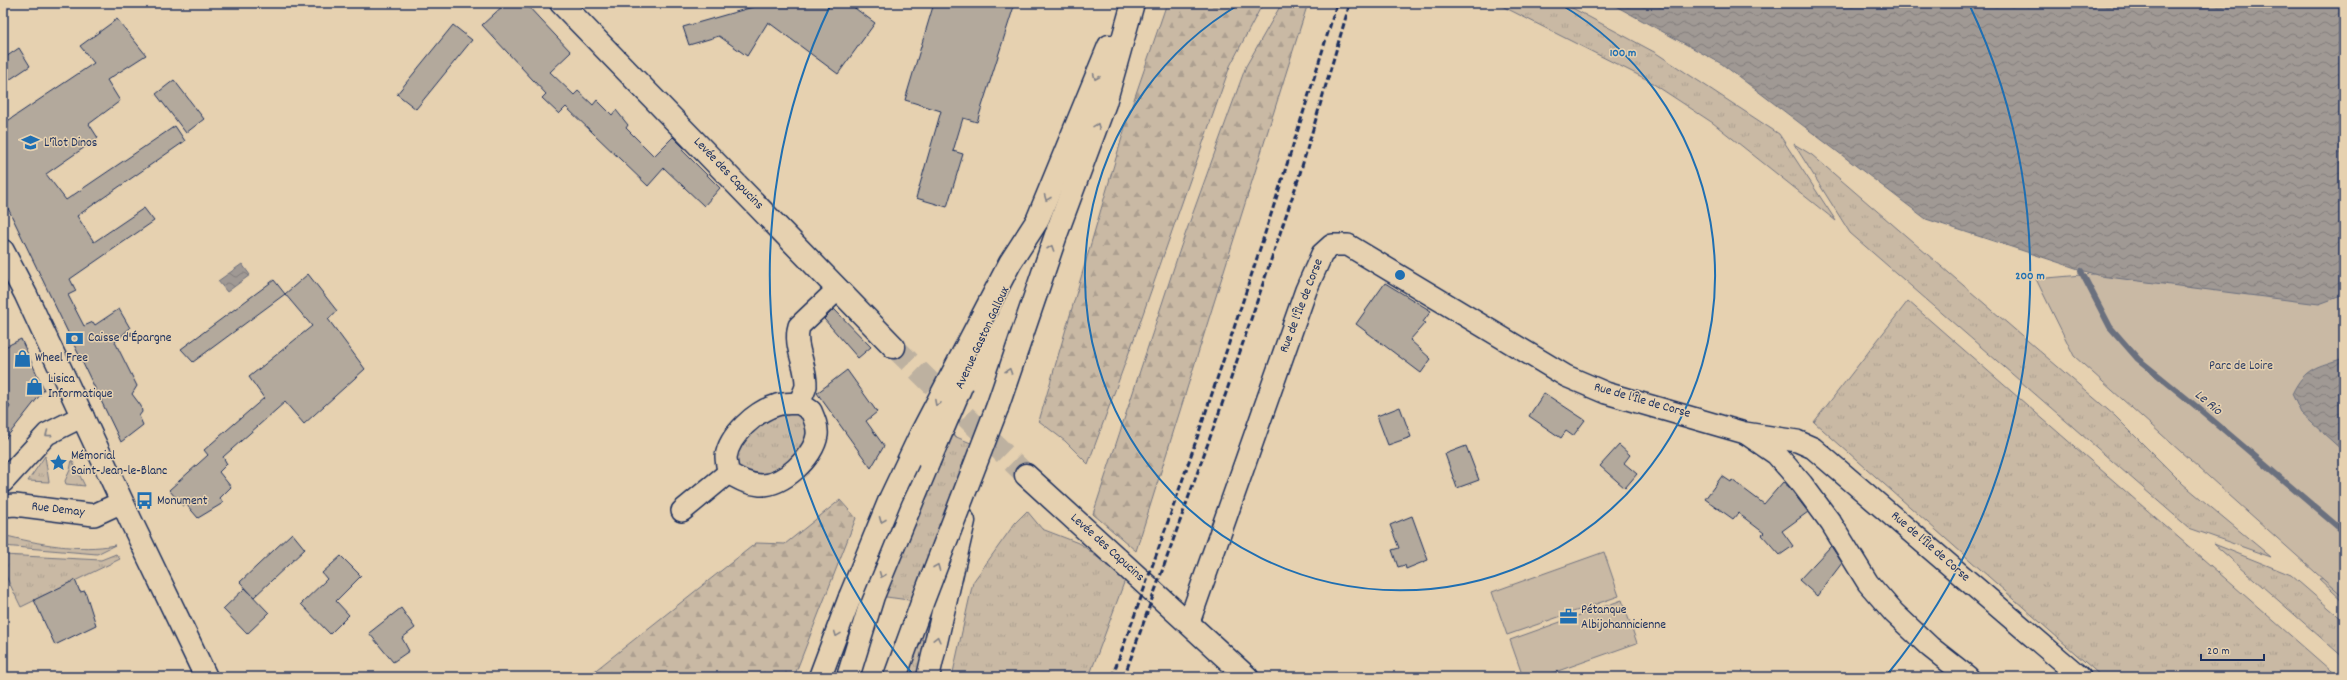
<svg xmlns="http://www.w3.org/2000/svg" width="2347" height="680" viewBox="0 0 2347 680" font-family="Dekko,sans-serif">
<style>
.grass{fill:url(#grass-tufts);stroke:#727481}
.forest{fill:url(#forest-firs);stroke:#727481}
.green{fill:#c9b9a4;stroke:#727481}
.water{fill:url(#water-waves);stroke:#6b6f7e}
.lines{fill:none;stroke-linecap:round;stroke-linejoin:round}
.stream{stroke:#6b6f7e;stroke-width:6}
.building{fill:#b3a99c;stroke:#1b2f5e}
.tertiary-tunnel{stroke:#bdb1a0;stroke-width:22;stroke-dasharray:22 11;stroke-linecap:butt}
.minor-casing{stroke:#1b2f5e;stroke-width:24}
.tertiary-casing{stroke:#1b2f5e;stroke-width:25}
.secondary-casing{stroke:#1b2f5e;stroke-width:25}
.primary-casing{stroke:#1b2f5e;stroke-width:25}
.minor{stroke:#e6d1b0;stroke-width:21}
.tertiary{stroke:#e6d1b0;stroke-width:22}
.secondary{stroke:#e6d1b0;stroke-width:22}
.primary{stroke:#e6d1b0;stroke-width:22}
.rail{stroke:#1b2f5e;stroke-width:3;stroke-dasharray:6 3;stroke-linecap:butt}
.primary-bridge-casing{stroke:#1b2f5e;stroke-width:25;stroke-linecap:butt}
.primary-bridge{stroke:#e6d1b0;stroke-width:22}
.oneway{stroke:#808087}
.ring{fill:none;stroke:#1f6fb2;stroke-width:2}
.labels{text-anchor:middle;dominant-baseline:central;stroke-width:3;stroke-linejoin:round;paint-order:stroke}
.poi-label{font-size:13px;fill:#1b2f5e;stroke:#e6d1b0;text-anchor:start}
.street-label{font-size:13px;fill:#1b2f5e;stroke:#e6d1b0}
.park-label{font-size:13px;fill:#2c3d65;stroke:#e6d1b0}
.water-label{font-size:14px;font-style:italic;fill:#2f3f66;stroke:#e6d1b0}
.centre{fill:#1f6fb2;stroke:#e6d1b0;stroke-width:2}
.ring-label{font-size:12px;text-anchor:middle;font-weight:bold;fill:#1f6fb2;stroke:#e6d1b0;stroke-width:3;stroke-linejoin:round;paint-order:stroke}
</style>
<defs>
<pattern id="grass-tufts" width="24" height="20" patternUnits="userSpaceOnUse"><rect width="24" height="20" fill="#c9b9a4"/><path d="M3 7l-1-3M5 7V3M7 7l1-3M15 17l-1-3M17 17v-4M19 17l1-3" fill="none" stroke="#ac9f90"/></pattern>
<pattern id="forest-firs" width="22" height="20" patternUnits="userSpaceOnUse"><rect width="22" height="20" fill="#c9b9a4"/><path d="M5 1l3.5 6h-7zM16 11l3.5 6h-7z" fill="#ac9f90"/></pattern>
<pattern id="water-waves" width="16" height="10" patternUnits="userSpaceOnUse"><rect width="16" height="10" fill="#a09994"/><path d="M0 5q4-4 8 0t8 0" fill="none" stroke="#827d7c"/></pattern>
</defs>
<rect width="100%" height="100%" fill="#e6d1b0"/>
<filter id="ink" filterUnits="userSpaceOnUse"><feTurbulence type="fractalNoise" baseFrequency=".025" numOctaves="2"/><feDisplacementMap in="SourceGraphic" scale="8" xChannelSelector="R" yChannelSelector="G"/><feConvolveMatrix kernelMatrix="1 2 1 2 8 2 1 2 1" color-interpolation-filters="sRGB"/></filter>
<g filter="url(#ink)">
<g class="grass">
<path d="M1496 3H1563L1656 53 1779 134 1836 221 1713 123 1646 79Z"/>
<path d="M1794 144 1812 155 2115 416 2183 484 2271 557 2189 528 1850 233Z"/>
<path d="M1908 301 2338 677H2102L1814 422Z"/>
<path d="M791 409 804 418 807 426 804 449 783 470 755 479 736 467C736 461 735 454 736 448 741 431 776 415 791 409Z"/>
<path d="M947 433 973 444 916 601 879 596Z"/>
<path d="M45 456 49 482 28 481Z"/>
<path d="M72 460 85 486 66 484 65 481 70 470Z"/>
<path d="M1027 511 1042 529 1081 544 1125 580 1089 677H952L973 582 1015 523Z"/>
<path d="M3 535C38 544 79 552 115 545L97 554 3 546Z"/>
<path d="M2214 544 2291 575 2344 621V658Z"/>
<path d="M116 554 120 559 21 607 3 570V555L101 560Z"/>
<path d="M2344 573V602L2319 579 2343 576Z"/>
<path d="M917 638 924 640 919 677H904Z"/>
</g>
<g class="forest">
<path d="M1167 3H1263L1230 66 1138 328 1088 464 1065 441 1039 421 1128 117Z"/>
<path d="M1282 3H1308L1136 551 1093 514 1181 246 1246 66Z"/>
<path d="M840 500 856 518 794 677H587L756 543 785 544Z"/>
</g>
<g class="green">
<path d="M2344 252V598L2074 356 2036 279Z"/>
<path d="M1604 552 1619 596 1507 635 1492 592Z"/>
<path d="M1622 600 1637 643 1541 677H1523L1510 640Z"/>
</g>
<g class="water">
<path d="M1610 3H2344V295L2319 304 2100 276 1926 219 1722 64Z"/>
<path d="M242 264 250 275 227 292 218 281Z"/>
<path d="M2344 358V452L2301 413 2292 394C2305 367 2317 367 2344 358Z"/>
</g>
<g class="lines">
<path class="stream" d="M2081 271 2110 327 2138 359 2197 407 2344 532"/>
</g>
<g class="building">
<path d="M506 3H525L571 52 550 72 574 95 578 91 593 105 597 100 612 115 616 110 628 125 626 128 654 156 673 137 684 148 682 150 720 188 704 206 664 168 648 186 566 107 559 114 542 98 546 94 482 25Z"/>
<path d="M767 3H848L875 23 838 74 768 22 747 56 719 36 689 45 683 27Z"/>
<path d="M934 3H1015L977 122 963 118 953 151 963 154 947 207 916 198 941 111 905 100Z"/>
<path d="M117 19 146 55 107 80 120 101 89 124 98 138 46 174 66 200 175 126 185 141 77 216 94 242 144 208 154 221 70 279 76 291 68 295 84 326 93 322 95 325 119 309 130 328 115 342 137 386 132 394 141 406 142 412 139 416 143 425 121 442 3 198V124L94 63 80 46Z"/>
<path d="M453 25 472 40 416 109 397 94Z"/>
<path d="M19 48 30 66 3 84V59Z"/>
<path d="M174 80 204 119 186 133 156 94Z"/>
<path d="M308 274 337 311 328 319 365 369 304 424 285 402 223 457 227 464 219 472 231 487 220 498 223 503 198 518 186 504 183 506 169 490 208 455 204 450 264 398 249 377 312 326 285 294Z"/>
<path d="M274 280 285 294 193 362 181 349Z"/>
<path d="M1385 283 1431 311 1423 322 1425 323 1410 340 1431 359 1421 373 1356 324Z"/>
<path d="M834 309 871 347 858 358 824 319Z"/>
<path d="M21 339 44 390 3 442V416L10 407 3 393V348Z"/>
<path d="M847 370 877 412 866 421 884 446 871 468 817 393Z"/>
<path d="M1544 393 1585 420 1573 436 1566 431 1561 438 1529 416Z"/>
<path d="M1400 407 1411 437 1388 445 1377 416Z"/>
<path d="M1619 445 1630 455 1624 463 1637 474 1625 488 1600 466Z"/>
<path d="M1466 446 1479 480 1457 488 1445 454Z"/>
<path d="M1722 476 1731 482 1732 480 1764 504 1783 482 1789 487 1808 512 1782 531 1793 546 1780 555 1762 535 1764 533 1738 513 1733 519 1705 499Z"/>
<path d="M1412 516 1428 560 1406 569 1405 565 1398 567 1392 550 1399 548 1390 525Z"/>
<path d="M292 533 305 549 254 597 240 582Z"/>
<path d="M1831 546 1842 563 1817 596 1799 580Z"/>
<path d="M341 556 361 576 336 601 349 615 330 634 301 604 327 579 322 573Z"/>
<path d="M75 580 80 592 85 591 96 625 55 645 34 600Z"/>
<path d="M245 588 269 613 247 634 223 609Z"/>
<path d="M401 608 415 628 402 638 409 651 393 662 369 633Z"/>
</g>
<g class="lines">
<path class="tertiary-tunnel" d="M894 347 1026 475"/>
<defs>
<g id="minor">
<path d="M799 403 811 411C814 418 818 427 817 435 814 457 783 486 760 485 747 484 739 479 728 473 728 468 726 462 726 457 729 435 756 411 777 405 783 403 792 404 799 403Z"/>
<path d="M799 403C801 398 805 391 806 386 807 365 793 346 799 326L838 289"/>
<path d="M1747 434 1776 454 1802 484 1831 523 1868 583 1894 613 1930 647 1968 677"/>
<path d="M3 482 47 434 83 416"/>
<path d="M3 506 15 505 94 515 122 502"/>
<path d="M682 511 728 473"/>
<path d="M1189 622 1306 290 1322 254 1332 245H1348L1566 376 1606 393 1745 433 1797 441 1813 448 2080 677"/>
</g>
<g id="tertiary">
<path d="M561 3 894 347"/>
<path d="M1026 475 1247 677"/>
</g>
<path id="secondary" d="M3 251 26 295 131 521 206 677"/>
<g id="primary">
<path d="M1037 221 1109 46"/>
<path d="M997 408 1057 232 1105 103 1133 3"/>
<path d="M820 677 850 597"/>
<path d="M848 677 873 596 929 461"/>
<path d="M895 677 922 603"/>
<path d="M928 677 964 521"/>
</g>
</defs>
<use href="#minor" class="minor-casing"/>
<use href="#tertiary" class="tertiary-casing"/>
<use href="#secondary" class="secondary-casing"/>
<use href="#primary" class="primary-casing"/>
<use href="#minor" class="minor"/>
<use href="#tertiary" class="tertiary"/>
<use href="#secondary" class="secondary"/>
<use href="#primary" class="primary"/>
<g class="rail">
<path d="M1112 677C1194 455 1268 230 1337 3"/>
<path d="M1124 677 1226 393 1298 180 1350 3"/>
</g>
<defs>
<g id="primary-bridge">
<path d="M929 461 962 384"/>
<path d="M850 597 891 497 921 434 1010 263 1037 221"/>
<path d="M922 603 997 408"/>
</g>
</defs>
<use href="#primary-bridge" class="primary-bridge-casing"/>
<use href="#primary-bridge" class="primary-bridge"/>
</g>
<defs><path id="oneway-chevron" d="M-2-3.5L2.5 0L-2 3.5" fill="none" stroke-width="1.6" stroke-linecap="round" stroke-linejoin="round"/></defs>
<g class="oneway">
<use href="#oneway-chevron" transform="translate(1096 77) rotate(113)"/>
<use href="#oneway-chevron" transform="translate(1097 126) rotate(-69)"/>
<use href="#oneway-chevron" transform="translate(1047 198) rotate(112)"/>
<use href="#oneway-chevron" transform="translate(1051 248) rotate(-71)"/>
<use href="#oneway-chevron" transform="translate(1009 371) rotate(-71)"/>
<use href="#oneway-chevron" transform="translate(937 403) rotate(118)"/>
<use href="#oneway-chevron" transform="translate(48 434) rotate(143)"/>
<use href="#oneway-chevron" transform="translate(882 520) rotate(112)"/>
<use href="#oneway-chevron" transform="translate(937 567) rotate(-68)"/>
<use href="#oneway-chevron" transform="translate(882 575) rotate(112)"/>
<use href="#oneway-chevron" transform="translate(837 634) rotate(111)"/>
<use href="#oneway-chevron" transform="translate(937 639) rotate(-76)"/>
</g>
</g>
<g class="ring">
<path d="M1560 4A315 315 0 1 1 1240 4"/>
<path d="M914 676A630 630 0 0 1 831 4M1969 4A630 630 0 0 1 1886 676"/>
</g>
<defs>
<symbol id="school-bare" viewBox="-9 -9 18 18"><path d="M0-5L7-2L0 1L-7-2ZM-4 1L0 2.5L4 1V4Q0 6-4 4Z" fill="#1f6fb2" stroke="#e6d1b0" stroke-width="2.5" paint-order="stroke"/></symbol>
<symbol id="bank-bare" viewBox="-9 -9 18 18"><path d="M-6-4H6V4H-6ZM0-2.3a2.3 2.3 0 1 0 0 4.6a2.3 2.3 0 1 0 0-4.6Z" fill="#1f6fb2" stroke="#e6d1b0" stroke-width="2.5" paint-order="stroke"/></symbol>
<symbol id="shop-bare" viewBox="-9 -9 18 18"><path d="M-5-2.5h2.3a2.7 3.5 0 0 1 5.4 0H5L5.5 6h-11ZM-1.5-2.5h3a1.5 2.3 0 0 0-3 0Z" fill="#1f6fb2" stroke="#e6d1b0" stroke-width="2.5" paint-order="stroke"/></symbol>
<symbol id="sight-bare" viewBox="-9 -9 18 18"><path d="M0-6L1.8-2.2L6-1.7L2.9 1.2L3.7 5.4L0 3.3L-3.7 5.4L-2.9 1.2L-6-1.7L-1.8-2.2Z" fill="#1f6fb2" stroke="#e6d1b0" stroke-width="2.5" paint-order="stroke"/></symbol>
<symbol id="bus-bare" viewBox="-9 -9 18 18"><path d="M-5-6H5V4H4V6H2V4H-2V6H-4V4H-5ZM-3.5-4V0h7V-4ZM-3.5 1.2v1.5H-2V1.2ZM2 1.2v1.5H3.5V1.2Z" fill="#1f6fb2" stroke="#e6d1b0" stroke-width="2.5" paint-order="stroke"/></symbol>
<symbol id="office-bare" viewBox="-9 -9 18 18"><path d="M-6-3h4V-5.5h4V-3h4V5H-6ZM-1-4.5V-3h2v-1.5ZM-6 0V1H6V0Z" fill="#1f6fb2" stroke="#e6d1b0" stroke-width="2.5" paint-order="stroke"/></symbol>
</defs>
<g fill-rule="evenodd">
<use href="#school-bare" x="18" y="130" width="25" height="25"/>
<use href="#bank-bare" x="62" y="326" width="25" height="25"/>
<use href="#shop-bare" x="10" y="346" width="25" height="25"/>
<use href="#shop-bare" x="22" y="374" width="25" height="25"/>
<use href="#sight-bare" x="46" y="450" width="25" height="25"/>
<use href="#bus-bare" x="132" y="488" width="25" height="25"/>
<use href="#office-bare" x="1556" y="604" width="25" height="25"/>
</g>
<g class="labels">
<g class="poi-label">
<text x="44" y="143">L'îlot Dinos</text>
<text x="88" y="338">Caisse d'Épargne</text>
<text x="35" y="358">Wheel Free</text>
<text x="48" y="379">Lisica<tspan x="48" dy="15">Informatique</tspan></text>
<text x="71" y="456">Mémorial<tspan x="71" dy="15">Saint-Jean-le-Blanc</tspan></text>
<text x="157" y="501">Monument</text>
<text x="1581" y="610">Pétanque<tspan x="1581" dy="15">Albijohannicienne</tspan></text>
</g>
<g class="street-label">
<text transform="translate(728 174) rotate(46)">Levée des Capucins</text>
<text transform="translate(1302 306) rotate(-69)">Rue de l'Île de Corse</text>
<text transform="translate(983 338) rotate(-65)">Avenue Gaston Galloux</text>
<text transform="translate(1642 401) rotate(16)">Rue de l'Île de Corse</text>
<text transform="translate(58 510) rotate(7)">Rue Demay</text>
<text transform="translate(1930 547) rotate(41)">Rue de l'Île de Corse</text>
<text transform="translate(1107 548) rotate(42)">Levée des Capucins</text>
</g>
<g class="park-label">
<text x="2241" y="366">Parc de Loire</text>
</g>
<g class="water-label">
<text transform="translate(2208 403) rotate(40)">Le Rio</text>
</g>
</g>
<circle cx="1400" cy="275" r="6" class="centre"/>
<g class="ring-label">
<text x="1623" y="56">100 m</text>
<text x="2030" y="279">200 m</text>
</g>
<rect width="2347" height="680" fill="none" stroke="#e6d1b0" stroke-width="16"/>
<rect x="8" y="8" width="2331" height="664" fill="none" stroke="#1b2f5e" stroke-width="1.5" filter="url(#ink)"/>
<path d="M2201 654v6h63v-6" fill="none" stroke="#1b2f5e" stroke-width="2"/>
<text x="2207" y="654" font-size="12" fill="#1b2f5e" stroke="#e6d1b0" stroke-width="3" paint-order="stroke">20 m</text>
</svg>
